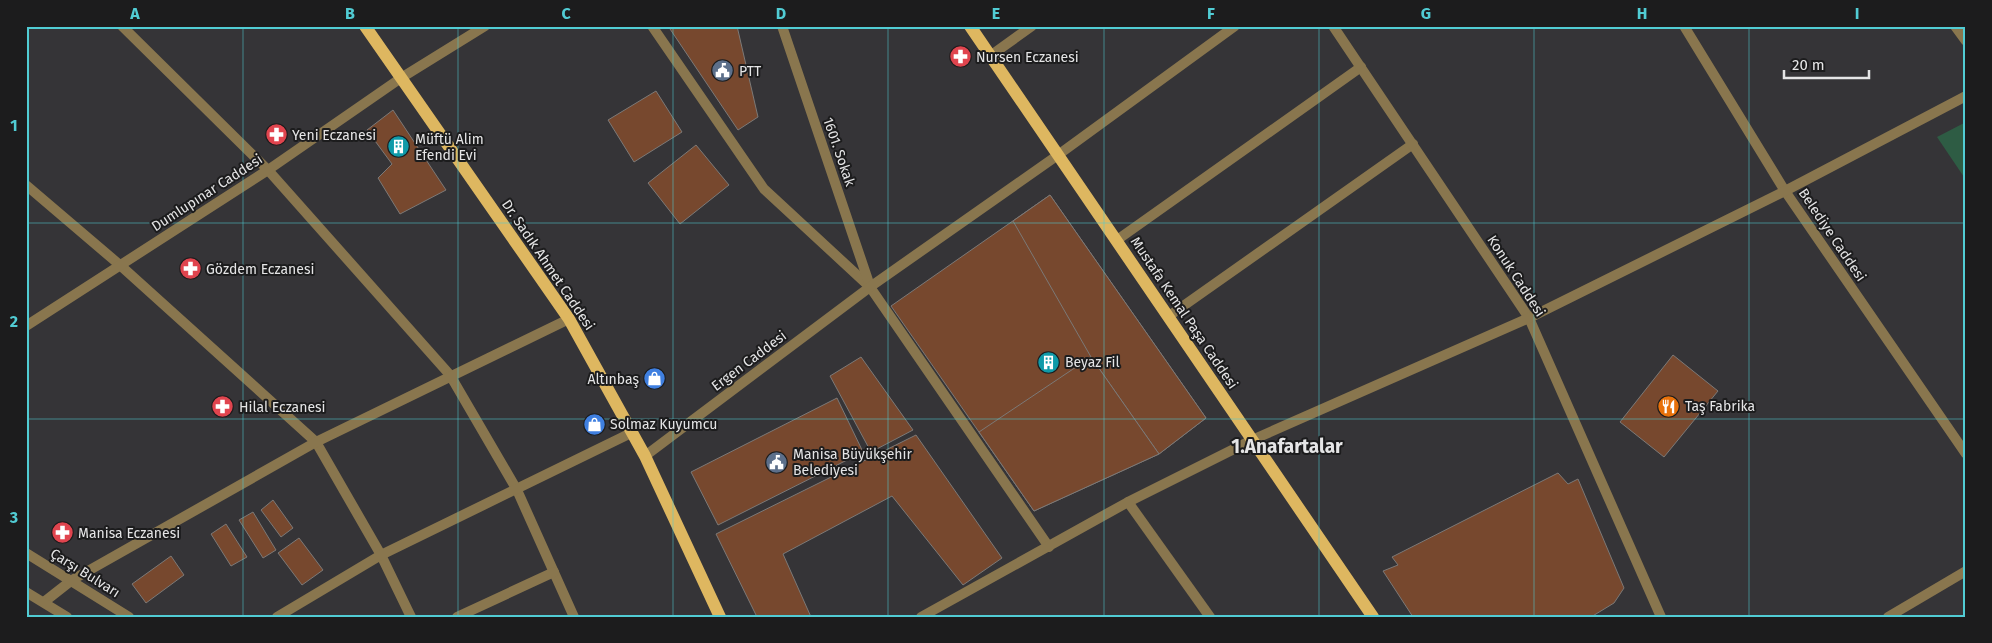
<svg xmlns="http://www.w3.org/2000/svg" width="1992" height="643" viewBox="0 0 1992 643" font-family="'Fira Sans',sans-serif">
<style>
.green{fill:#2e5c44}
.building{fill:#77482e;stroke:#7c7977}
.lines{fill:none;stroke-linecap:round;stroke-linejoin:round}
.pedestrian{stroke:#89764e;stroke-width:10}
.minor{stroke:#89764e;stroke-width:10}
.tertiary{stroke:#89764e;stroke-width:10}
.primary{stroke:#deb760;stroke-width:12}
.grid{fill:none;stroke:#51ccd4;stroke-width:1;stroke-opacity:0.55}
.labels{text-anchor:middle;dominant-baseline:central;stroke-width:4;stroke-linejoin:round;paint-order:stroke}
.poi-label{font-size:14px;fill:#e5e5e6;stroke:#1c1c1d;text-anchor:start}
.street-label{font-size:14px;fill:#e5e5e6;stroke:#1c1c1d}
.district-label{font-size:19px;font-weight:bold;fill:#e5e5e6;stroke:#1c1c1d}
.neatline{fill:none;stroke:#51ccd4;stroke-width:2}
.grid-label{font-size:16px;text-anchor:middle;font-weight:bold;fill:#51ccd4}
</style>
<rect width="100%" height="100%" fill="#353437"/>
<path class="green" d="M1966 122V180L1937 137Z"/>
<g class="building">
<path d="M668 26H737L758 117 738 130Z"/>
<path d="M656 91 682 132 634 162 608 120Z"/>
<path d="M393 110 446 190 400 214 378 178 392 164 367 130Z"/>
<path d="M696 145 729 185 680 224 648 183Z"/>
<path d="M1050 195 1206 418 1159 454 1034 511 891 306Z"/>
<path d="M1050 195 1206 418 1159 454 1091 357 1013 221Z"/>
<path d="M1673 355 1718 391 1664 457 1620 422Z"/>
<path d="M861 357 913 430 871 452 830 376Z"/>
<path d="M1091 357 1159 454 1034 511 979 432Z"/>
<path d="M837 398 863 452 718 525 691 472Z"/>
<path d="M916 435 1002 558 963 585 892 496 783 554 811 617H757L716 534Z"/>
<path d="M1558 473 1568 484 1578 479 1624 588 1614 603 1591 617H1413L1383 571 1398 565 1392 557Z"/>
<path d="M273 500 293 528 281 537 261 510Z"/>
<path d="M253 512 276 550 263 558 239 520Z"/>
<path d="M226 524 247 557 231 566 211 534Z"/>
<path d="M299 538 323 570 302 585 278 553Z"/>
<path d="M171 556 184 575 146 603 132 584Z"/>
</g>
<g class="lines">
<g class="pedestrian">
<path d="M990 56 1032 26"/>
<path d="M1117 240 1361 67"/>
<path d="M1169 316 1413 144"/>
</g>
<g class="minor">
<path d="M122 26 268 170 450 375 517 490 574 617"/>
<path d="M652 26 764 189 870 287 1049 547"/>
<path d="M782 26 870 286"/>
<path d="M1955 26 1966 41"/>
<path d="M26 185 121 266 316 442 381 555 411 617"/>
<path d="M26 326 268 170 401 78 485 26"/>
<path d="M645 456 870 287 1058 155 1235 26"/>
<path d="M1128 502 1210 617"/>
<path d="M44 602 72 580 316 442 569 319"/>
<path d="M277 617 381 555 631 433"/>
<path d="M457 617 554 572"/>
</g>
<g class="tertiary">
<path d="M1333 26 1529 318 1661 617"/>
<path d="M1684 26 1785 191 1966 454"/>
<path d="M26 553 129 617"/>
<path d="M26 592 67 617"/>
<path d="M921 617 1128 502 1252 440 1529 318 1785 191 1966 96"/>
<path d="M1888 617 1966 571"/>
</g>
<g class="primary">
<path d="M365 26 569 319 645 456 720 617"/>
<path d="M970 26 1373 617"/>
</g>
</g>
<path class="grid" d="M243 26V617M458 26V617M673 26V617M888 26V617M1104 26V617M1319 26V617M1534 26V617M1749 26V617M26 223H1966M26 419H1966"/>
<defs>
<symbol id="pharmacy-disc" viewBox="-11 -11 22 22"><circle r="9.5" fill="#e0444e" stroke="#1c1c1d"/><path d="M-2-6h4v4h4v4h-4v4h-4v-4h-4v-4h4Z" fill="#fff"/></symbol>
<symbol id="civic-disc" viewBox="-11 -11 22 22"><circle r="9.5" fill="#5c6f8a" stroke="#1c1c1d"/><path d="M-.6-6.5H3V-4.5H.6V-3L4-1V1h2V6H-6V1h2V-1L-.6-3ZM-1.2 2.5V6h2.4V2.5Z" fill="#fff"/></symbol>
<symbol id="building-disc" viewBox="-11 -11 22 22"><circle r="9.5" fill="#0f9aa8" stroke="#1c1c1d"/><path d="M-4-6H4V6H1V3H-1V6H-4ZM-2.5-4.3h1.7v1.8h-1.7ZM.8-4.3h1.7v1.8H.8ZM-2.5-1h1.7V.8h-1.7ZM.8-1h1.7V.8H.8Z" fill="#fff"/></symbol>
<symbol id="shop-disc" viewBox="-11 -11 22 22"><circle r="9.5" fill="#3f7fe0" stroke="#1c1c1d"/><path d="M-5-2.5h2.3a2.7 3.5 0 0 1 5.4 0H5L5.5 6h-11ZM-1.5-2.5h3a1.5 2.3 0 0 0-3 0Z" fill="#fff"/></symbol>
<symbol id="restaurant-disc" viewBox="-11 -11 22 22"><circle r="9.5" fill="#e8710a" stroke="#1c1c1d"/><path d="M-5-6h1v4h1v-4h1v4h1v-4h1v5L-1.5 .5V6h-2V.5L-5-1ZM5-6V6H3V1.5H1.5Q1.5-4 5-6Z" fill="#fff"/></symbol>
</defs>
<g fill-rule="evenodd">
<use href="#pharmacy-disc" x="948" y="44" width="25" height="25"/>
<use href="#civic-disc" x="710" y="58" width="25" height="25"/>
<use href="#pharmacy-disc" x="264" y="122" width="25" height="25"/>
<use href="#building-disc" x="386" y="134" width="25" height="25"/>
<use href="#pharmacy-disc" x="178" y="256" width="25" height="25"/>
<use href="#building-disc" x="1036" y="350" width="25" height="25"/>
<use href="#shop-disc" x="642" y="366" width="25" height="25"/>
<use href="#restaurant-disc" x="1656" y="394" width="25" height="25"/>
<use href="#pharmacy-disc" x="210" y="394" width="25" height="25"/>
<use href="#shop-disc" x="582" y="412" width="25" height="25"/>
<use href="#civic-disc" x="764" y="450" width="25" height="25"/>
<use href="#pharmacy-disc" x="50" y="520" width="25" height="25"/>
</g>
<g class="labels">
<g class="poi-label">
<text x="976" y="57">Nursen Eczanesi</text>
<text x="739" y="71">PTT</text>
<text x="292" y="135">Yeni Eczanesi</text>
<text x="415" y="139">Müftü Alim<tspan x="415" dy="16">Efendi Evi</tspan></text>
<text x="206" y="269">Gözdem Eczanesi</text>
<text x="1065" y="362">Beyaz Fil</text>
<text x="639" y="379" text-anchor="end">Altınbaş</text>
<text x="1685" y="406">Taş Fabrika</text>
<text x="239" y="407">Hilal Eczanesi</text>
<text x="610" y="424">Solmaz Kuyumcu</text>
<text x="793" y="454">Manisa Büyükşehir<tspan x="793" dy="16">Belediyesi</tspan></text>
<text x="78" y="533">Manisa Eczanesi</text>
</g>
<g class="street-label">
<text transform="translate(839 152) rotate(71)">1601. Sokak</text>
<text transform="translate(207 193) rotate(-33)">Dumlupınar Caddesi</text>
<text transform="translate(1832 235) rotate(56)">Belediye Caddesi</text>
<text transform="translate(548 265) rotate(56)">Dr. Sadık Ahmet Caddesi</text>
<text transform="translate(1516 276) rotate(57)">Konuk Caddesi</text>
<text transform="translate(1184 313) rotate(56)">Mustafa Kemal Paşa Caddesi</text>
<text transform="translate(749 361) rotate(-37)">Ergen Caddesi</text>
<text transform="translate(85 573) rotate(32)">Çarşı Bulvarı</text>
</g>
<g class="district-label">
<text x="1287" y="446">1.Anafartalar</text>
</g>
</g>
<rect width="1992" height="643" fill="none" stroke="#1c1c1d" stroke-width="55"/>
<path d="M1784 70v8h85v-8" fill="none" stroke="#e5e5e6" stroke-width="2.5"/>
<text x="1792" y="70" font-size="15" fill="#e5e5e6" stroke="#1c1c1d" stroke-width="4" paint-order="stroke">20 m</text>
<rect x="28" y="28" width="1936" height="588" class="neatline"/>
<g class="grid-label">
<text x="135" y="19">A</text>
<text x="350" y="19">B</text>
<text x="566" y="19">C</text>
<text x="781" y="19">D</text>
<text x="996" y="19">E</text>
<text x="1211" y="19">F</text>
<text x="1426" y="19">G</text>
<text x="1642" y="19">H</text>
<text x="1857" y="19">I</text>
<text x="14" y="131">1</text>
<text x="14" y="327">2</text>
<text x="14" y="523">3</text>
</g>
</svg>
